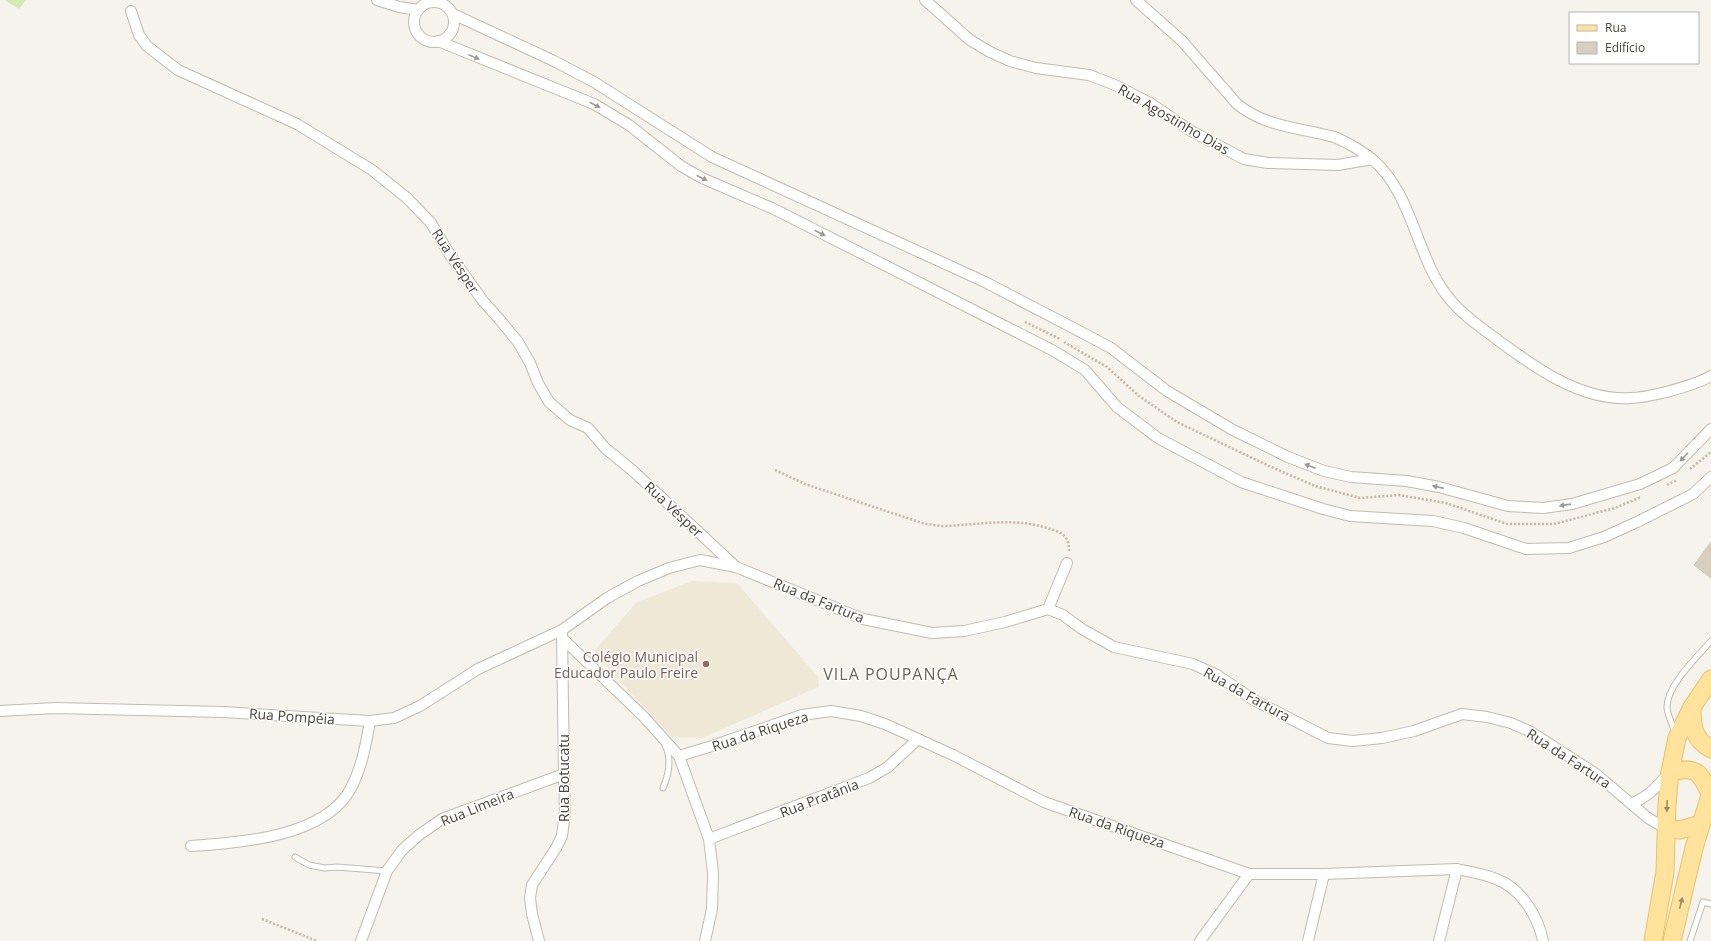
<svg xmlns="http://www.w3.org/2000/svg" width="1711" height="941" viewBox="0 0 1711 941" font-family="'Open Sans',sans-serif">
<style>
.education{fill:#efe8d6}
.green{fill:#d2eab5}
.building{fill:#d8cfc1;stroke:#d3c7b4}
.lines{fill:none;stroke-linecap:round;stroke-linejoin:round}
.service-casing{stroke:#c2bbae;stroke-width:7}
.minor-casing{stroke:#c2bbae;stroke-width:12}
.primary-casing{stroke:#e6c16a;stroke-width:19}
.path{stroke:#c4b79f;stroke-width:2.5;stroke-dasharray:2 2;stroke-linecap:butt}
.service{stroke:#fff;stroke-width:5}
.minor{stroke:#fff;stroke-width:10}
.primary{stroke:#ffe39c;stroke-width:17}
.oneway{fill:#9c9892}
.oneway2{fill:#9c8c66}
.education-dot{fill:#8d6e63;stroke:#fff;stroke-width:1.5}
.labels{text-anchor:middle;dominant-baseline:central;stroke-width:3;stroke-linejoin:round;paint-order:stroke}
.street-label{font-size:14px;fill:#4b4439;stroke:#fff}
.education-label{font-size:14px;fill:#785e54;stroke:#fff;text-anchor:end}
.quarter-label{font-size:16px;letter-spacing:1px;fill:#6e6250;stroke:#fff}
</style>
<rect width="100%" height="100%" fill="#f6f3ec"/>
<path class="education" d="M692 581 737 583 818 677 819 687 702 738 672 737 625 687 594 651 637 602Z"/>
<path class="green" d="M5 0H26L19 9Z"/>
<path class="building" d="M1711 542V578L1694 565Z"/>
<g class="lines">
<defs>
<g id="service">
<path d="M1675 732C1672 724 1668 716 1667 708 1666 686 1697 657 1711 641"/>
<path d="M663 788C669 774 672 759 665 745"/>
<path d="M295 857 309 865 325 868 337 867 387 871"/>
<path d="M1690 941 1703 902 1711 904"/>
</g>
<g id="minor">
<path d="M377 0 399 7 418 10"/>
<path d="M925 0 970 40 990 52 1010 61 1036 68 1089 75 1115 85 1150 103 1191 131 1244 159 1268 163 1338 165 1372 159"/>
<path d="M1136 0 1182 41 1237 104C1265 127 1301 128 1334 137 1345 141 1364 152 1373 160 1413 194 1416 257 1448 297 1462 315 1482 328 1499 341 1536 368 1581 401 1630 398 1642 398 1654 395 1666 392 1681 388 1697 384 1711 376"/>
<circle cx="434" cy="22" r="20"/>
<path d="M131 11 139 35 147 46 178 70 297 124 372 170 407 198 431 223 450 255 483 301 500 320 518 342 530 363 538 383 549 402 570 420 588 428 605 448 632 470 736 567"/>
<path d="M453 14 554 61 594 82 712 157 985 282 1081 332 1111 348 1167 391 1233 430 1288 457 1324 471 1351 477 1407 481 1439 487 1508 506 1543 508 1572 504 1640 484 1673 468 1711 429"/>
<path d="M438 41 594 104 629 125 681 166 702 178 774 209 1054 351 1085 370 1117 407 1158 438 1241 482 1323 509 1350 516 1433 521 1464 528 1526 549 1569 548 1604 537 1637 522 1693 494 1711 477"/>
<path d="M1048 609 1067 563"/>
<path d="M562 638 644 717 679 756 709 839 713 873 712 909 705 941"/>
<path d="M0 711 55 708 223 712 370 721 394 718 420 706 478 669 562 630 607 598 638 581 669 568 700 560 736 567 863 619 932 633 964 631 1005 622 1048 609 1063 615 1082 629 1114 647 1193 664 1217 675 1254 700 1328 738 1353 741 1382 738 1414 731 1462 714 1487 717 1511 723 1531 732 1596 774 1648 818 1667 829"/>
<path d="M679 756 712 746 802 715 831 711 861 716 885 724 953 755 1044 802 1249 874H1324L1457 869C1470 872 1484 874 1496 879 1521 888 1538 916 1543 941"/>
<path d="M1632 803C1649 797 1658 785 1670 772"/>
<path d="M709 839 869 778 888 767 918 739"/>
<path d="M191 846C239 843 326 837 351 788 362 767 366 744 370 721"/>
<path d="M361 941 387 871 402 850 419 835 442 819 564 774"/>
<path d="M539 941 532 914 530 898 532 885 556 848 562 836 565 812 564 774 562 634"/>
<path d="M1200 941 1249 874"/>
<path d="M1308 941 1324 874"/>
<path d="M1439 941 1457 869"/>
</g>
<g id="primary">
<path d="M1692 709C1692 727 1694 740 1711 749"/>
<path d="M1670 772C1695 766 1700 771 1710 794"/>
<path d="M1667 829 1680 830 1701 824"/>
<path d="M1653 941 1665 872 1667 804 1670 772 1677 738 1692 707 1711 679"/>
<path d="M1672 941 1694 848 1711 792"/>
</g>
</defs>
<use href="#service" class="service-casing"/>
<use href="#minor" class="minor-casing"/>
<use href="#primary" class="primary-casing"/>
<g class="path">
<path d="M1025 322 1060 339"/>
<path d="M1064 342 1107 367 1139 396 1177 422 1269 466 1315 486 1360 498 1399 495 1446 503 1507 524H1554L1615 508 1641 497"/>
<path d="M1690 469 1711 452"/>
<path d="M775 470 805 484 925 524C931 524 937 526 943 526 979 525 1012 517 1047 528 1054 530 1062 532 1066 538 1069 542 1069 547 1069 553"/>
<path d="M1667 485 1677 480"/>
<path d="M262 919 317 941"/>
</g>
<use href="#service" class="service"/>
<use href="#minor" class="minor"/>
<use href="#primary" class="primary"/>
</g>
<defs><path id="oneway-solid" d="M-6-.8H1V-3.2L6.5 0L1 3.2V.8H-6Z"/></defs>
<g class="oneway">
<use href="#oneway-solid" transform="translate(474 57) rotate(22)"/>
<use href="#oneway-solid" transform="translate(595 105) rotate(28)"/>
<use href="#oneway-solid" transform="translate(702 178) rotate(26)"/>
<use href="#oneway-solid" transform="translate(820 233) rotate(27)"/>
<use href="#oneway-solid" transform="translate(1684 457) rotate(134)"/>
<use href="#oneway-solid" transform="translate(1310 466) rotate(-159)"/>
<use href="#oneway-solid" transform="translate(1438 487) rotate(-167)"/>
<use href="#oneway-solid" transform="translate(1565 505) rotate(172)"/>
</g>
<g class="oneway2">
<use href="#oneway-solid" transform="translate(1667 806) rotate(91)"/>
<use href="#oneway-solid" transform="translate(1681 903) rotate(-76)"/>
</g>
<circle class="education-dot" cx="706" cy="664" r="4"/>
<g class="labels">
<g class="street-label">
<text transform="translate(1174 119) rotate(30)">Rua Agostinho Dias</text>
<text transform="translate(456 261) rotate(57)">Rua Vésper</text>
<text transform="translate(674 509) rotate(43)">Rua Vésper</text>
<text transform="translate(819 600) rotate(22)">Rua da Fartura</text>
<text transform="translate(1247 694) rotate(29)">Rua da Fartura</text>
<text transform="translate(292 716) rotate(4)">Rua Pompéia</text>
<text transform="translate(760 731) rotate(-18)">Rua da Riqueza</text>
<text transform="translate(1569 758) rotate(33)">Rua da Fartura</text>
<text transform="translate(563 778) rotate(-90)">Rua Botucatu</text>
<text transform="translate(819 798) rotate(-21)">Rua Pratânia</text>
<text transform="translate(477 807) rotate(-22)">Rua Limeira</text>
<text transform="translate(1117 827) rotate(19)">Rua da Riqueza</text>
</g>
<g class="education-label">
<text x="698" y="656">Colégio Municipal<tspan x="698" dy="16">Educador Paulo Freire</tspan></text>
</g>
<g class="quarter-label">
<text x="891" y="674">VILA POUPANÇA</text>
</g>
</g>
<rect x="1569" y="12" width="130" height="52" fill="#ffffff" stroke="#b7b4b0"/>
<rect x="1577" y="25" width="20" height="6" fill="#ffe39c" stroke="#b7b4b0"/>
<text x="1605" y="32" font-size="12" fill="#4b4439">Rua</text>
<rect x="1577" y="42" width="20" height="12" fill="#d8cfc1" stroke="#b7b4b0"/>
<text x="1605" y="52" font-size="12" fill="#4b4439">Edifício</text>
</svg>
